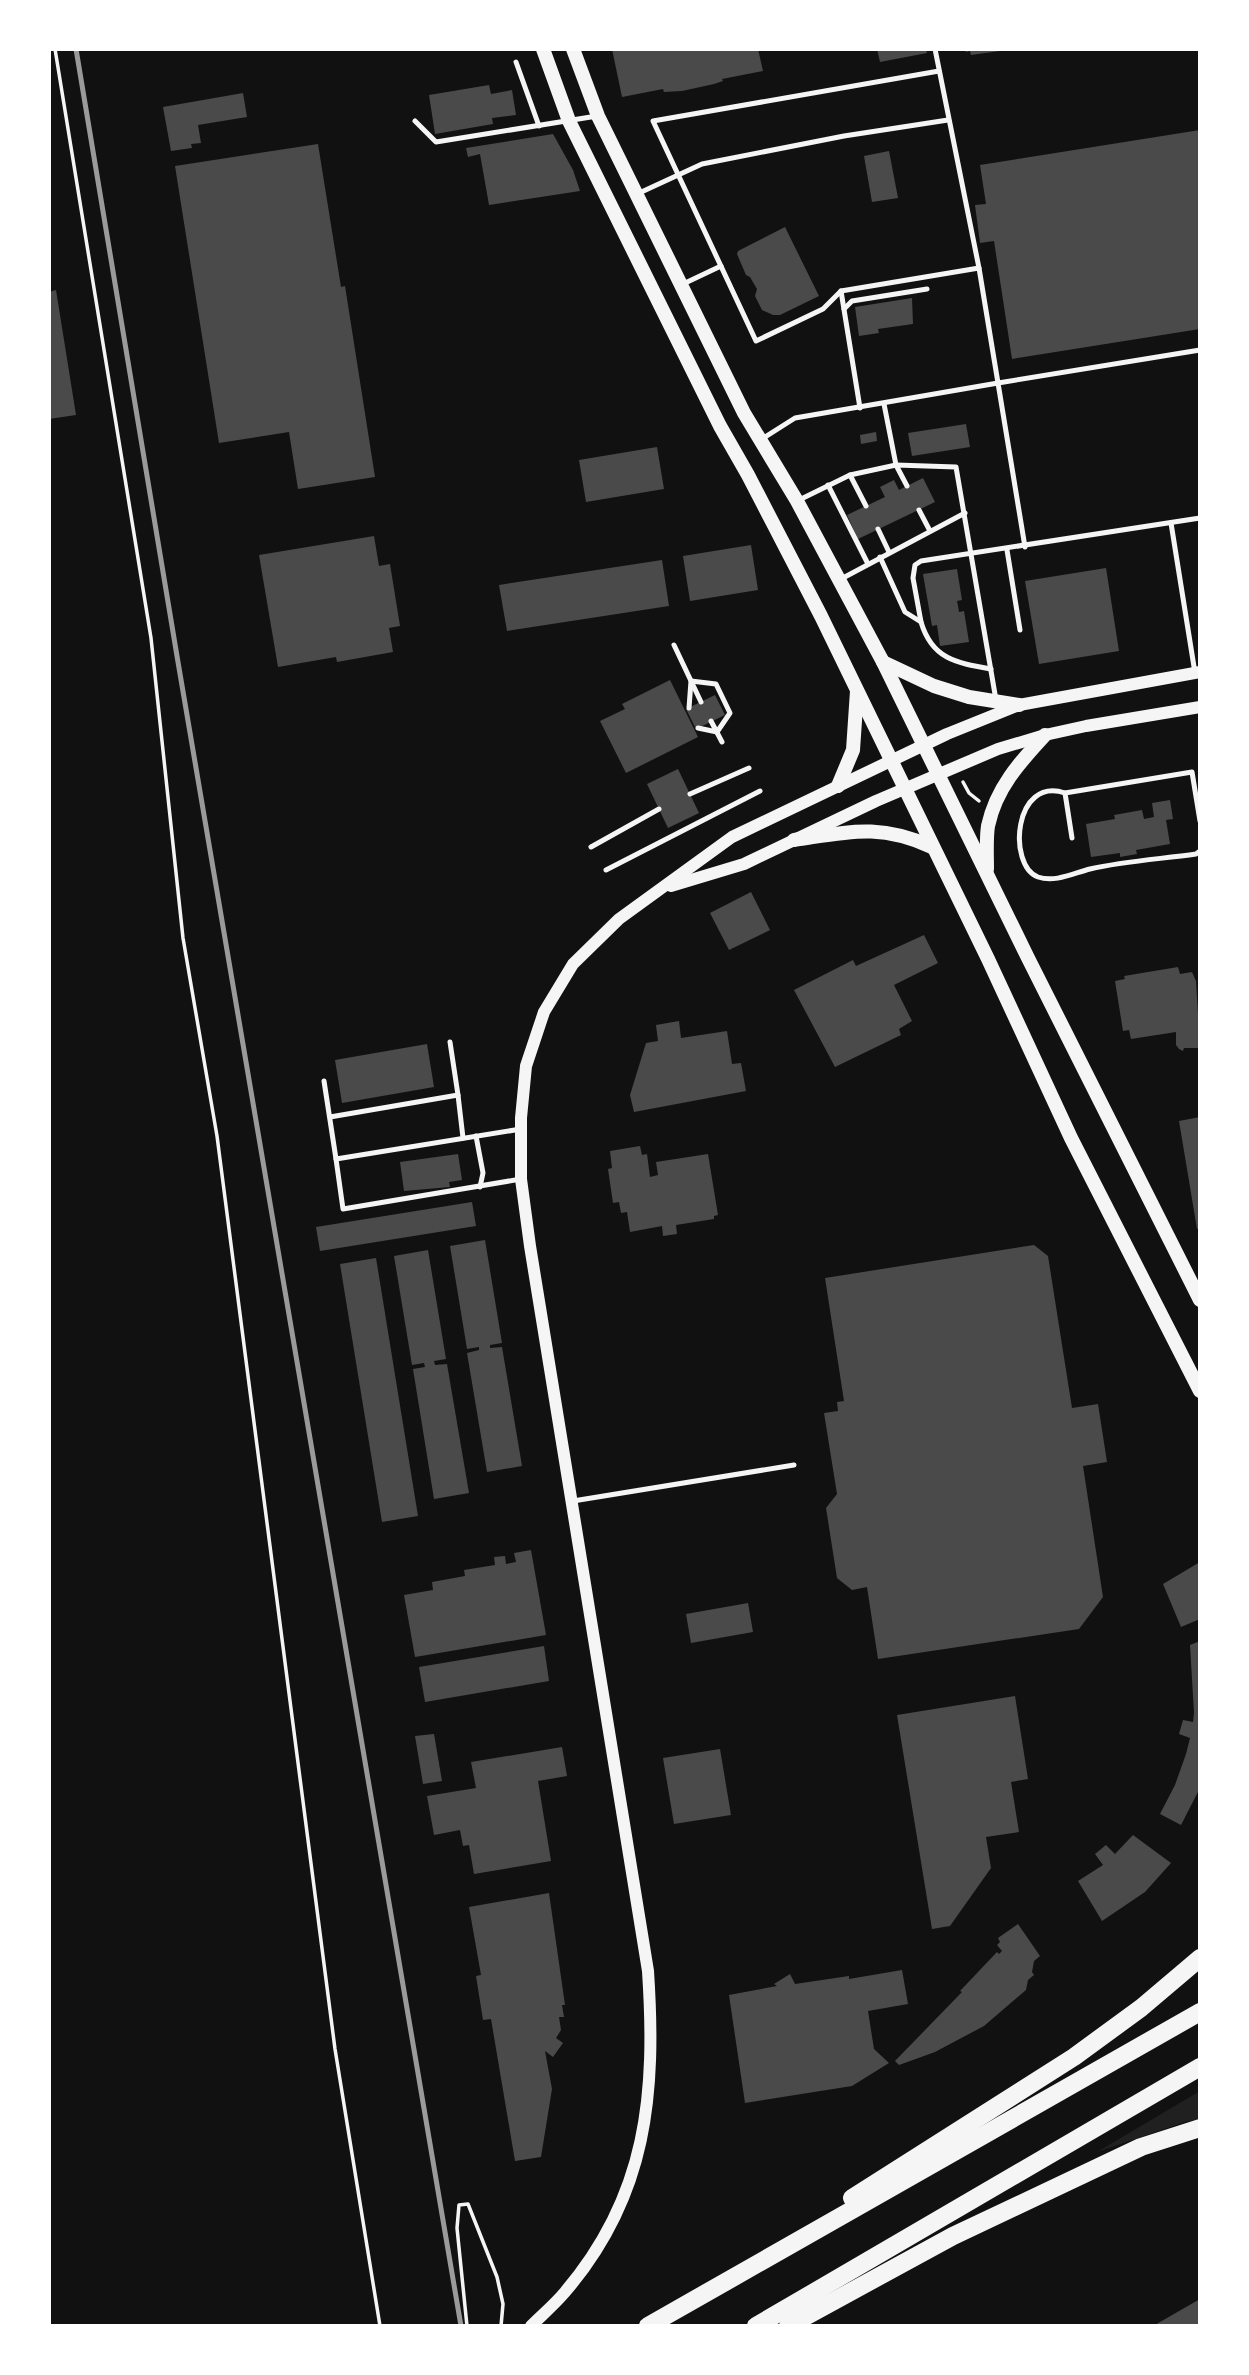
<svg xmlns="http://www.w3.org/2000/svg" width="1249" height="2375" viewBox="0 0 1249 2375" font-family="Lato,sans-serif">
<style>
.green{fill:#202020}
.building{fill:#4a4a4a}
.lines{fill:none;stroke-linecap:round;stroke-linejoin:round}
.path{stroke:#f5f5f5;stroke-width:3.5}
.service{stroke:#f5f5f5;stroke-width:5}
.tertiary{stroke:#f5f5f5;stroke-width:12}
.secondary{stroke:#f5f5f5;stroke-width:14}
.motorway{stroke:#f5f5f5;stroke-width:18}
.rail{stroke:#9a9a9a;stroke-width:5}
</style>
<rect width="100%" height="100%" fill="#111"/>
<path class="green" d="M1200 2091V2119L1185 2122 1097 2152Z"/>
<g class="building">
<path d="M612 49H758L763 71 722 79 723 81 714 84 682 91 664 92 663 89 622 97Z"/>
<path d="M877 49H926L927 53 880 62Z"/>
<path d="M965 49H1000V51L971 55 970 51 966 52Z"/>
<path d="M489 85 491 94 512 90 516 115 492 118 493 124 435 134 429 95Z"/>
<path d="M243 93 247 117 198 125 201 143 191 144 192 148 171 151 163 107Z"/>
<path d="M1200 130V329L1012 359 994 241 980 243 975 205 986 204 980 165Z"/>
<path d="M553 134 573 170 580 191 489 205 480 154 468 157 466 148Z"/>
<path d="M318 144 341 287 345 286 375 477 298 489 289 432 219 443 175 166Z"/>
<path d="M889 151 898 198 872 202 864 156Z"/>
<path d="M785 227 819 296 780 315H773L762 310 755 296 757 289 750 277 746 275 737 254 738 251Z"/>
<path d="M56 290 76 415 49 419V292Z"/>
<path d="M912 298 913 324 878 329 879 333 859 336 855 307Z"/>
<path d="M966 424 970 447 912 456 908 433Z"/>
<path d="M876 432 877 441 861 444 860 435Z"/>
<path d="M657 447 664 489 586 502 579 460Z"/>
<path d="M923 478 935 502 858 539 847 515 885 497 880 487 894 480 899 490Z"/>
<path d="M374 536 379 566 390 564 400 626 389 628 393 652 337 662 336 657 278 667 259 555Z"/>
<path d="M751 545 758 590 690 601 683 556Z"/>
<path d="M662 560 669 606 507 631 499 585Z"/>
<path d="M1106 568 1119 651 1039 664 1025 581Z"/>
<path d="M957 569 962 600 957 601 958 606 959 612 964 611 969 642 940 646 937 625 932 626 923 574Z"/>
<path d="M670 680 698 737 626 773 600 721 625 709 622 704Z"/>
<path d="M715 695 725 715 696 729 686 709Z"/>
<path d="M678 769 699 813 668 828 647 784Z"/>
<path d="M1170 800 1173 819 1166 820 1170 844 1136 850 1137 854 1120 857V853L1091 857 1086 824 1115 819 1114 815 1142 810 1144 819 1154 817 1152 803Z"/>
<path d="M751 892 770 930 729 950 710 913Z"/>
<path d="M924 935 938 963 894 985 912 1021 899 1029 901 1035 835 1067 794 990 853 960 856 966Z"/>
<path d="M1178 967 1180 974 1192 972 1196 981 1200 1048H1184L1183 1051 1179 1049 1176 1045V1032L1131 1039 1129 1030 1123 1031 1115 981 1125 979 1124 976Z"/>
<path d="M679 1021 681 1038 727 1031 732 1064 741 1063 746 1091 634 1112 630 1095 646 1043 658 1041 656 1025Z"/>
<path d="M427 1044 434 1087 342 1103 335 1060Z"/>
<path d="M1200 1117V1228L1197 1229 1179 1121Z"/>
<path d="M640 1146 642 1155 647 1154 650 1177 658 1175 656 1162 708 1154 718 1215 714 1216V1219L676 1225 677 1234 663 1236 662 1226 630 1232 627 1212 621 1213 619 1202 613 1203 608 1169 612 1168 610 1151Z"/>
<path d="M458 1154 462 1180 449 1182 450 1187 404 1191 400 1162Z"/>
<path d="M472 1202 476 1226 320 1251 316 1227Z"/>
<path d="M485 1240 502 1343 490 1345V1348L502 1347 522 1466 487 1472 467 1353 479 1350V1347L467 1349 450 1246Z"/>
<path d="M1034 1245 1048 1256 1072 1408 1098 1404 1107 1462 1083 1466 1103 1597 1079 1629 878 1659 867 1587 852 1590 837 1578 826 1508 837 1494 824 1413 838 1411 837 1402 844 1401 825 1278Z"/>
<path d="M428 1250 446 1359 434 1361 435 1365 447 1364 469 1493 434 1499 413 1369 425 1367 424 1363 412 1365 394 1256Z"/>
<path d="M376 1258 418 1516 382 1522 340 1264Z"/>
<path d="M531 1550 546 1635 415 1657 404 1595 433 1590 432 1582 465 1576 464 1570 495 1565 494 1557 505 1556 506 1564 516 1562 514 1553Z"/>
<path d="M1200 1562V1619L1181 1627 1163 1584Z"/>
<path d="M748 1603 753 1632 691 1643 686 1614Z"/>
<path d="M1200 1641V1788L1181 1825 1160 1814 1175 1785 1186 1754 1190 1738 1179 1734 1183 1720 1193 1722 1194 1713 1190 1645Z"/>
<path d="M544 1646 549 1681 425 1702 419 1667Z"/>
<path d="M1015 1696 1028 1779 1011 1782 1019 1832 986 1837 991 1868 950 1926 932 1929 897 1715Z"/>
<path d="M434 1734 442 1781 423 1784 415 1736Z"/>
<path d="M562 1747 567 1776 538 1781 551 1861 474 1874 469 1845 463 1846 460 1830 434 1835 427 1796 476 1788 471 1762Z"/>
<path d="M720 1749 731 1815 674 1824 663 1758Z"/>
<path d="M1133 1835 1171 1863 1145 1892 1102 1921 1078 1881 1103 1865 1095 1854 1106 1845 1115 1854Z"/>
<path d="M549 1893 565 2005H562L564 2017H559L561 2030 556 2038 563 2043 553 2057 545 2051 552 2089 541 2157 515 2161 491 2019 483 2020 476 1976 481 1975 469 1907Z"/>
<path d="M1018 1924 1040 1956 1034 1961 1032 1972 1034 1975 1028 1980 1026 1990 984 2026 935 2052 899 2065 895 2061 962 1992 960 1991 997 1952 999 1954 1002 1951 997 1945 1000 1942 998 1938Z"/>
<path d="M902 1970 908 2004 868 2011 874 2049 889 2063 852 2086 745 2103 729 1995 777 1986 774 1984 790 1974 795 1984 849 1976V1979Z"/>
<path d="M1200 2299V2326H1153Z"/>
</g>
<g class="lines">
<g class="path">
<path d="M55 49 151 638 183 938 217 1136 335 2049 380 2326"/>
<path d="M963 782 969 793 979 801"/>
<path d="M467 2326 457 2228 459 2205 468 2204 497 2277 503 2304 501 2326"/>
</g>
<g class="service">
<path d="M516 62 539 126"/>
<path d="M939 71 653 121 756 341 823 309 841 291 979 268"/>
<path d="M415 121 436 142 597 116"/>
<path d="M637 194 702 164 844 136 948 120"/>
<path d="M683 284 721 266"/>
<path d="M841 291 860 408"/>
<path d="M844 309 852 301 927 289"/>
<path d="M884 404 896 465 907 486"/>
<path d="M762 439 795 418 998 383 979 268 935 49"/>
<path d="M850 475 866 506"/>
<path d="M828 485 868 564"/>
<path d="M797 501 850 475 896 465 956 467 996 700"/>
<path d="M919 510 930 531"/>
<path d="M1171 523 1195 673"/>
<path d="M878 529 889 552"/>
<path d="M1025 547 998 383 1200 350"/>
<path d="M1007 550 1020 630"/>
<path d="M880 557 905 612 921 622C932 659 956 663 991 669"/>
<path d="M841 579 965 513"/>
<path d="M921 622 913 578 915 565 921 561 1200 518"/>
<path d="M674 645 701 702"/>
<path d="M689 708 691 681 716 684 730 713 717 732 698 728"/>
<path d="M711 721 722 742"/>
<path d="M1065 793C1014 776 1007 865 1038 877 1055 883 1074 873 1090 869 1125 861 1161 859 1196 854L1200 851"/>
<path d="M690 794 749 768"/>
<path d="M1072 838 1065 793 1192 772 1200 821"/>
<path d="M591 847 659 809"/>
<path d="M606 870 760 791"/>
<path d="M324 1081 336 1159 521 1129"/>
<path d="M458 1095 463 1138"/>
<path d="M330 1117 458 1095 450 1042"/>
<path d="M476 1136 483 1173 480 1187"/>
<path d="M336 1159 343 1209 521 1179"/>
<path d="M573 1501 794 1465"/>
</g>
<g class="tertiary">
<path d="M671 886 744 864 876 801 998 749 1045 735 1086 726 1200 707"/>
<path d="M531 2326C542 2315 555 2304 565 2292 648 2195 656 2093 648 1971L530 1246 521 1179V1118L526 1066 544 1012 573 964 619 919 732 837 947 734 1019 705 1200 672"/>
</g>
<g class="secondary">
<path d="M543 49 569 121 720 426 748 475 821 616 988 959 1071 1138 1200 1391"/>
<path d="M573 49 598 116 744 413 797 501 883 662 1028 958 1200 1300"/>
<path d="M883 662 934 686 969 697 1019 705"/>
<path d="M838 786 853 750 857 691"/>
<path d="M794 840C849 832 879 823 932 847"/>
<path d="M987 869C987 855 986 839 988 826 996 788 1020 762 1045 735"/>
</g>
<g class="motorway">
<path d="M852 2198 1074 2057 1141 2008 1200 1958"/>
<path d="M648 2326 1200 2012"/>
<path d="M756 2326 1200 2067"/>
<path d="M788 2326 953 2236 1141 2147 1200 2128"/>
</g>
<path class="rail" d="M76 49 178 662 461 2326"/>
</g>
<rect width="1249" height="2375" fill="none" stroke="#ffffff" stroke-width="102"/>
</svg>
